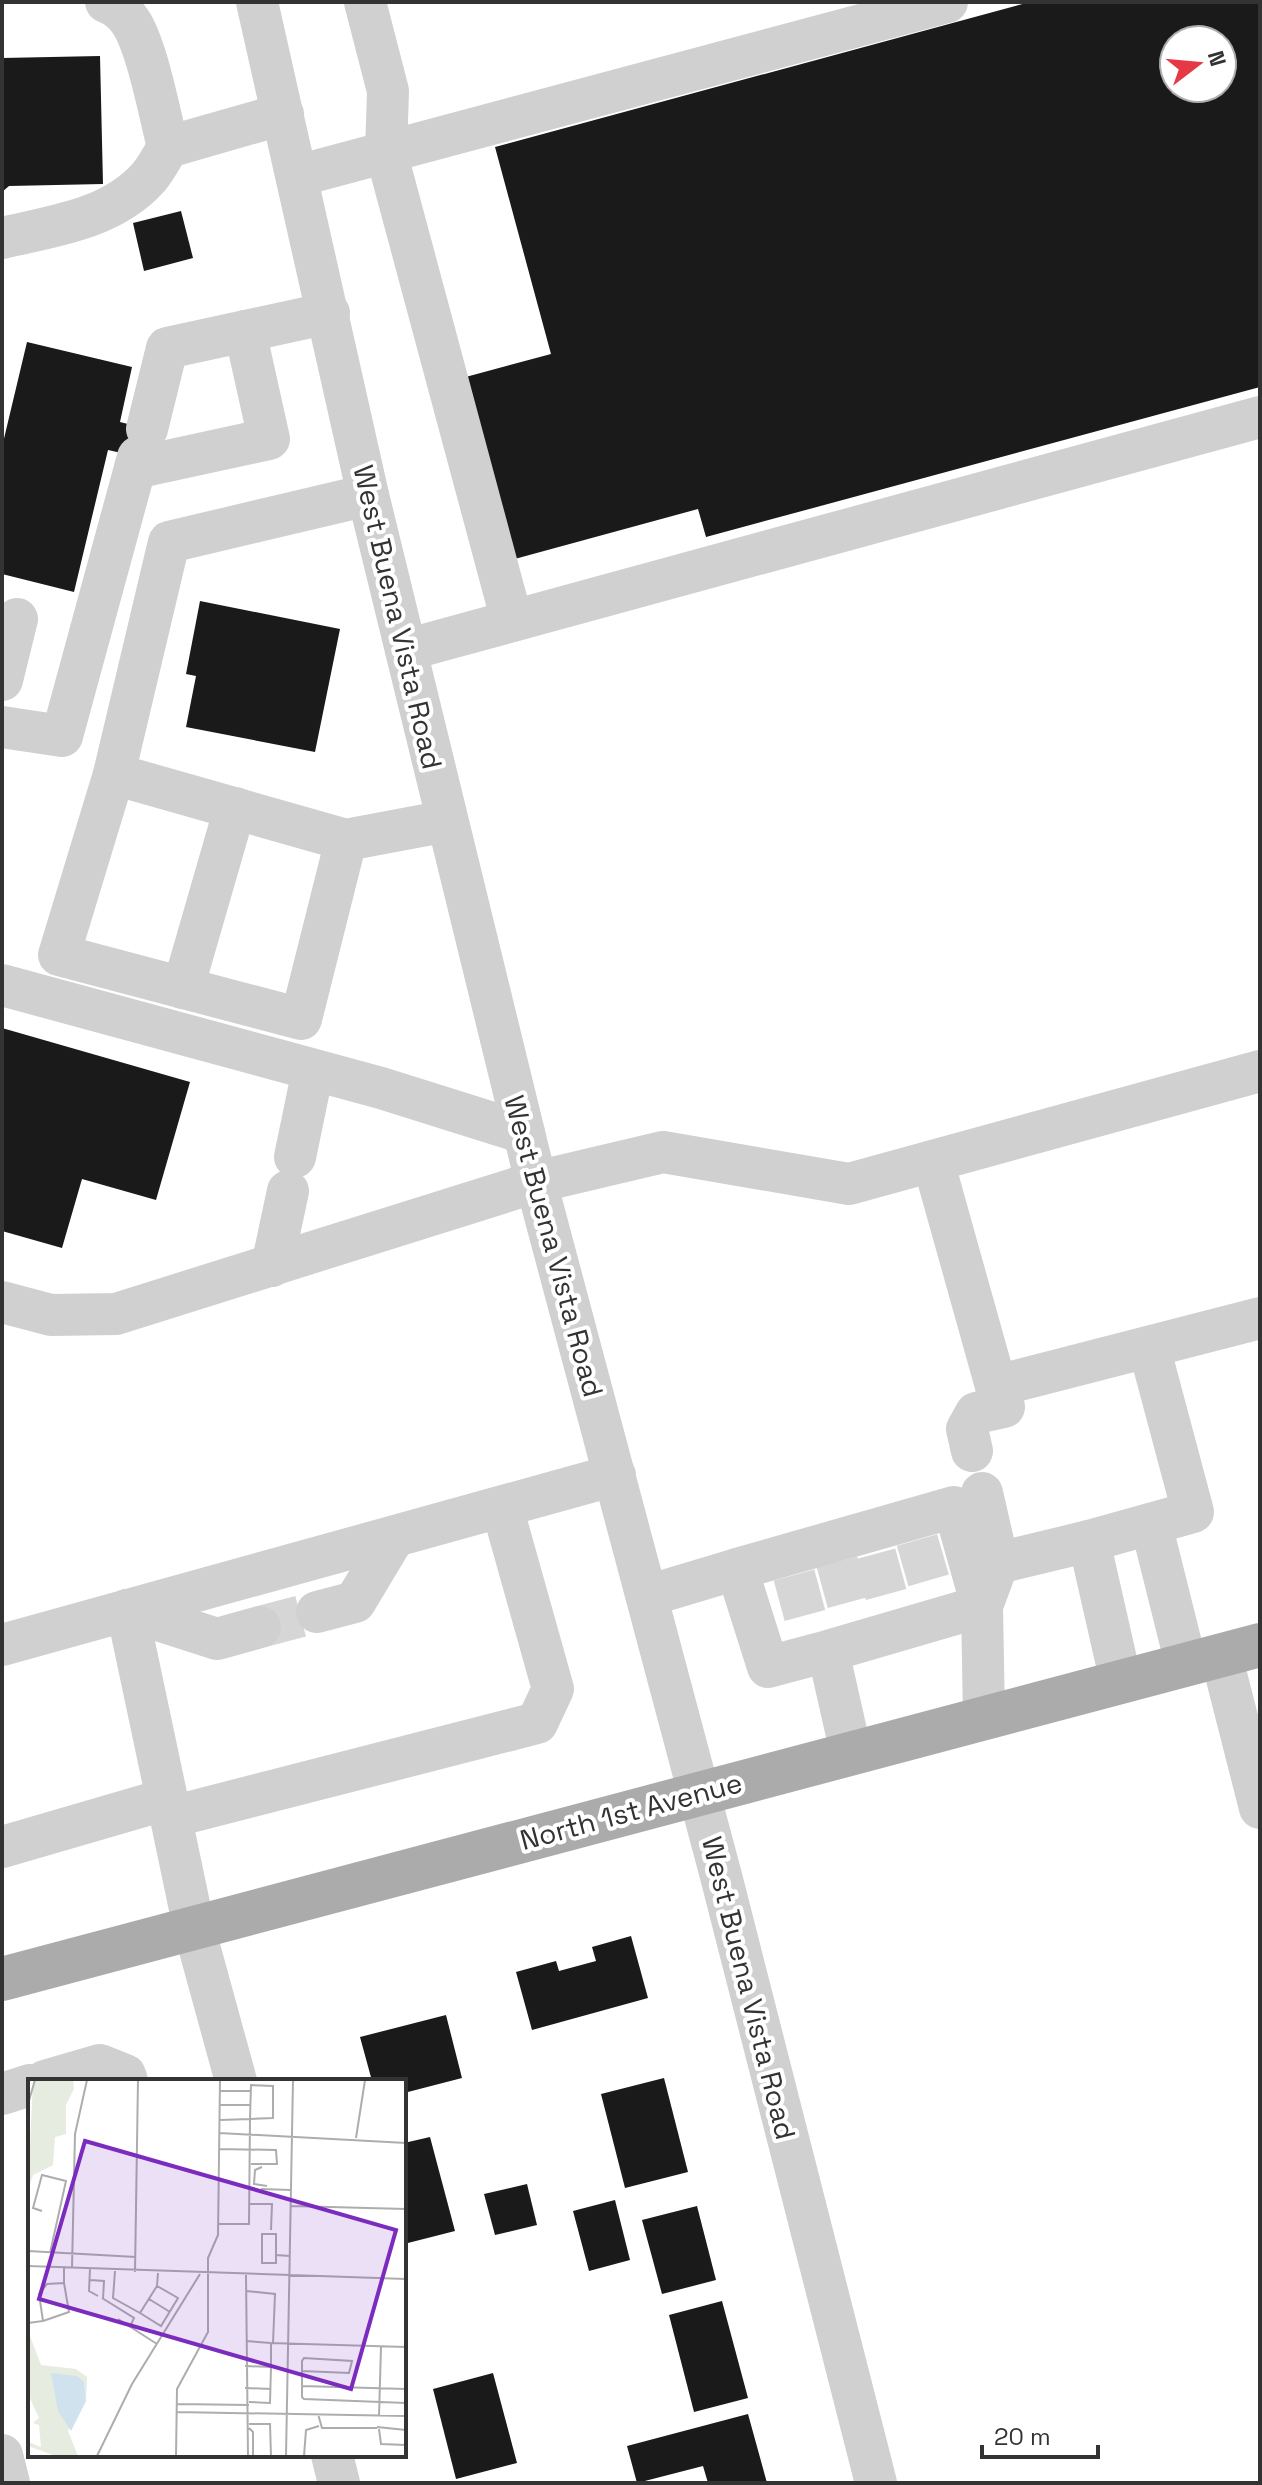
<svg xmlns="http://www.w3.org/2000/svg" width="1262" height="2485" viewBox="0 0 1262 2485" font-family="'Space Grotesk',sans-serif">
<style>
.building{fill:#1a1a1a;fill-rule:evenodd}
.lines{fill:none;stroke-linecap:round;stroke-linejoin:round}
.minor-tunnel{stroke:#d6d6d6;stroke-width:42;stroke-dasharray:42 21;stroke-linecap:butt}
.minor{stroke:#d0d0d0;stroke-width:42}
.major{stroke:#ababab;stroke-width:44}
.labels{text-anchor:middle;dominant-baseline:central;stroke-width:8;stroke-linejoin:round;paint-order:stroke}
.street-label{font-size:28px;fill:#333;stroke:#fff}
.inset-road{fill:none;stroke:#adadad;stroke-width:2}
.view{fill:#7b2cbf;fill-opacity:0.15;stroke:#7b2cbf;stroke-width:4}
.inset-edge{fill:none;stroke:#333;stroke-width:4}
</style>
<rect width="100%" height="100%" fill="#fff"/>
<g class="building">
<path d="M1030 2H1260V387L706 537 698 509 511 560 462 378 551 354 495 147ZM1174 40H1222V88H1174Z"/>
<path d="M100 56 103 184 9 186 2 192V58Z"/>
<path d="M181 211 193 258 144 271 133 223Z"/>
<path d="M27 342 132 367 120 422 160 432 153 460 108 450 74 592 2 574V447Z"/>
<path d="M200 601 340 629 315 752 186 727 196 676 186 674Z"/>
<path d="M2 1028 190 1082 156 1200 82 1179 62 1248 2 1231Z"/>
<path d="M631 1936 648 1998 532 2030 516 1972 556 1961 559 1971 596 1961 592 1947Z"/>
<path d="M446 2015 462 2078 404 2093V2081H372L360 2037Z"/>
<path d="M664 2078 688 2172 625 2188 601 2094Z"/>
<path d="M430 2137 455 2231 404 2244V2143Z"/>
<path d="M527 2184 537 2225 495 2235 484 2194Z"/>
<path d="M615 2200 630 2260 589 2271 573 2211Z"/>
<path d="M697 2206 716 2280 662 2294 642 2220Z"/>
<path d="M722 2301 748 2398 694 2412 669 2315Z"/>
<path d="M493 2373 517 2463 456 2479 433 2389Z"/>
<path d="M748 2414 767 2483H708L703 2466 637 2483 627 2446Z"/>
</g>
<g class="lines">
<g class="minor-tunnel">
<path d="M917 1540 932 1592"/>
<path d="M875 1554 889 1605"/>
<path d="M837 1562 852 1617"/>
<path d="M794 1575 808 1627"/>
<path d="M260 1627 317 1612"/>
</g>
<g class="minor">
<path d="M106 2C116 6 124 12 130 21 147 45 160 116 168 147L283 114"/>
<path d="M257 2 368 495 536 1182 721 1876 876 2483"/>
<path d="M365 2 388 91 386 152 512 621"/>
<path d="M297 176 947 2"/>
<path d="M2 238C54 226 111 219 148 178 156 169 162 157 168 147"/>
<path d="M147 429 167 348 329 313"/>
<path d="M135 468 269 439 245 331"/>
<path d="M368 495 169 542 114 774 346 840 447 821"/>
<path d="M406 650 1260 417"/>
<path d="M2 680 17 619"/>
<path d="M2 727 62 736 138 457"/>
<path d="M114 774 59 955 301 1019 346 840"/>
<path d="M2 985 381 1088 524 1133"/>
<path d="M183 988 235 808"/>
<path d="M295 1157 313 1070"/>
<path d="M933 1161 996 1386 1260 1318"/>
<path d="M272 1266 288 1191"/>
<path d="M2 1302 51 1315 116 1314 536 1182 663 1152 849 1184 1260 1071"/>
<path d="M972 1451 967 1429 976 1413 1004 1407 996 1386"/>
<path d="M982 1493 998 1563 982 1606 984 1718"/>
<path d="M1151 1524 1186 1664"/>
<path d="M1089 1541 1121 1682"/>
<path d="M998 1563 1089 1541 1193 1512 1149 1347"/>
<path d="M647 1596 737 1569"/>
<path d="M127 1610 167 1799"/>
<path d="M127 1610 217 1639 260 1627"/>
<path d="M317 1612 355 1602 394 1537"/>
<path d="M2 1645 615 1475"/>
<path d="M828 1651 768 1667 737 1569 954 1507 982 1606 828 1651 851 1753"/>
<path d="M1221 1655 1260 1808"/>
<path d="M171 1817 537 1723 553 1689 502 1507"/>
<path d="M2 1847 167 1799 194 1928 236 2081"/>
<path d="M45 2081 100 2065 125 2075 127 2081"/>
<path d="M2 2094 30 2085"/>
<path d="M2 2455 9 2483"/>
<path d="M332 2455 339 2483"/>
</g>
<path class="major" d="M2 1979 1260 1645"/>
</g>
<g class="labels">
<g class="street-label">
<text transform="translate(398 617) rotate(77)">West Buena Vista Road</text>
<text transform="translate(554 1246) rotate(75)">West Buena Vista Road</text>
<text transform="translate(631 1811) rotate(-15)">North 1st Avenue</text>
<text transform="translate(749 1988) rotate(76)">West Buena Vista Road</text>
</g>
</g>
<g transform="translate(28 2079)">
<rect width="378" height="378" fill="#fff"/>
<path d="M5 1H45L46 10 38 26V55L27 58 25 86 5 96 0 111ZM0 252 13 286 48 290 59 298 58 322 56 303 40 352 50 377H28L0 367V363L13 368 11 346 5 344 11 339 0 315Z" fill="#e6ecdf"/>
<path d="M23 294 49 297 56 303 58 322 43 352 30 332Z" fill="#cfe2ee"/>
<path class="inset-road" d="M192 12H222M0 25 7 1M192 26H222M191 54 378 64M328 59 337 1M191 70 248 71 249 85H223M234 88 227 91 226 105 239 107M233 110 263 111M221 125H244L243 151M263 127 378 130M14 132 5 129 14 96 38 102 22 174M190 145H221L222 40 245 39V7L223 6 222 40 192 41M0 172 108 178M248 176V184H234V155H248V176L262 177M0 187 378 200M44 189 47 55 59 1M62 190 61 212 70 217M87 192 85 219 112 234 129 207 130 194M107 193 110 1M218 196 220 377M62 201 76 202 75 220M218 212 247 215 245 264M74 219 106 239 102 248M121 220 142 233M112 234 133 247 150 219 129 207M90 240 129 265M15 242 41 233 36 204M0 244 15 242 11 215 19 205 36 204V189M218 262 243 264M217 287 243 288 242 324 221 323M243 288V264L378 268M274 292 321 294 324 282 276 279 274 282V318L276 320 378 324M274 307 378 310M217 309 243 310M148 325 221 326M148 333 378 337M290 335 294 349H349M351 337 353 268M221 345H242L243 377M349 348 378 351M221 349 225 353V377M351 350 353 365 378 366M69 377 104 305 172 195M148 377 149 310 180 253V179L190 156 192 1M258 377 265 1M276 377 278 351 291 347"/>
<path class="view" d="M57 62 368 151 323 310 11 220Z"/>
<rect width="378" height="378" class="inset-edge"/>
</g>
<rect width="1262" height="2485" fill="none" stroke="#333333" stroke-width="8"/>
<g transform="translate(1198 64) rotate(74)"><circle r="38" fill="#ffffff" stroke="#adadad" stroke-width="2"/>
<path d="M0-6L14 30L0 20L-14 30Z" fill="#e63946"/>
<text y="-12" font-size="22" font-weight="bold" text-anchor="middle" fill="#333333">N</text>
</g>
<path d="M982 2445v12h116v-12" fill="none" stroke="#333333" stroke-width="4"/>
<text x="994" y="2445" font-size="24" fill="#333333" stroke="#ffffff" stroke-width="6" paint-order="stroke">20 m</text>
</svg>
